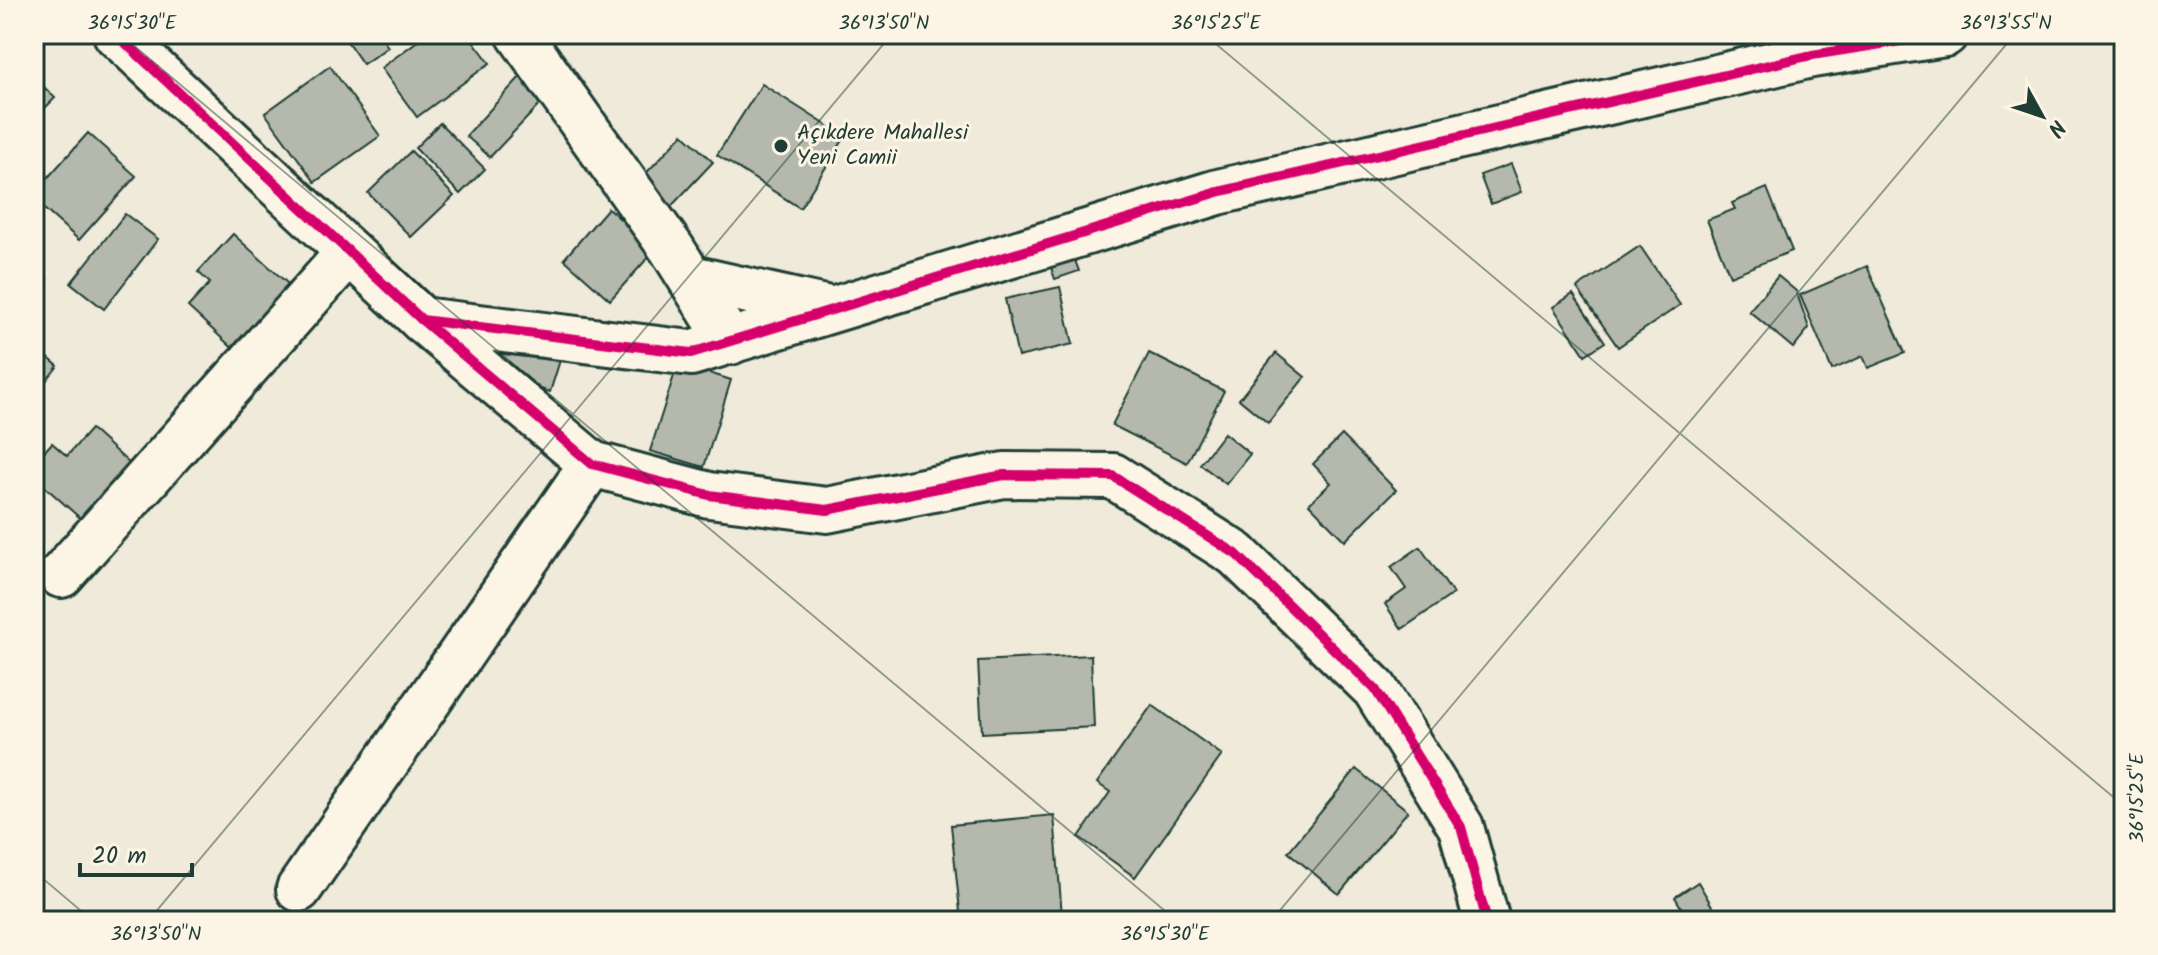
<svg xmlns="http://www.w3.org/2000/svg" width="2158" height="955" viewBox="0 0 2158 955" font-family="Kalam,sans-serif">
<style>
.building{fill:#b5b9ad;stroke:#1f3d34;stroke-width:2}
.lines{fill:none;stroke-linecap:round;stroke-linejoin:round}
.minor-casing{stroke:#1f3d34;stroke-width:50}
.minor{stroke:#fcf5e5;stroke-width:44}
.cycleway-casing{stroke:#fcf5e5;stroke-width:15}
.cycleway{stroke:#d6006c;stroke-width:10}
.ticks{fill:none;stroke:#1f3d34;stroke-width:2;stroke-opacity:0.45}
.poi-dot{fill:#1f3d34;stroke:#fcf5e5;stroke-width:3}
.labels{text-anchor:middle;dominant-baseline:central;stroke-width:6;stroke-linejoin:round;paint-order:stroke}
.poi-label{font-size:22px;fill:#1f3d34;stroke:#fcf5e5;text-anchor:start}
.neatline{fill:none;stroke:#1f3d34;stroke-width:3}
.ticks-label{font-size:20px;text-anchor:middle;fill:#1f3d34}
</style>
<rect width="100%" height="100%" fill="#efeada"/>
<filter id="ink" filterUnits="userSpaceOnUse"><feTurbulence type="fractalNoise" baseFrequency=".0125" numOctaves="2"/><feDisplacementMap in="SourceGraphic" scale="16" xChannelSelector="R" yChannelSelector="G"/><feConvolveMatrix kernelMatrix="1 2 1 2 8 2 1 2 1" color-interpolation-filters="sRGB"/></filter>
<g filter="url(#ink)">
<g class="building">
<path d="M342 34H379L388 47 363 64Z"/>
<path d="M427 34H468L490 63 417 117 381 68Z"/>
<path d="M330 66 380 136 315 182 265 113Z"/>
<path d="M34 77 55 98 34 119Z"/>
<path d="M520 77 544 100 490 157 466 136Z"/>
<path d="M762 84 845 137 800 208 717 155Z"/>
<path d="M440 123 485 169 460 194 415 148Z"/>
<path d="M88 133 136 176 79 240 34 200V193Z"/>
<path d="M683 134 713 162 664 214 634 186Z"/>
<path d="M411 151 454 196 411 237 368 193Z"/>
<path d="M1511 164 1522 192 1491 204 1480 175Z"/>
<path d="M1767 188 1792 251 1730 276 1707 220 1735 209 1732 203Z"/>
<path d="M608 208 655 250 610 300 564 259Z"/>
<path d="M125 214 158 239 104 309 71 283Z"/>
<path d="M233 234 297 292 240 355 188 307 210 283 198 272Z"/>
<path d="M1640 246 1680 305 1618 347 1577 288Z"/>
<path d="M1071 250 1079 271 1055 279 1048 259Z"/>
<path d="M1867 266 1905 353 1868 368 1863 356 1832 370 1800 295Z"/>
<path d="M34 268 48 280 34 295Z"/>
<path d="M1778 276 1796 291 1809 328 1793 348 1749 311Z"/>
<path d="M1060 287 1073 344 1018 357 1005 299Z"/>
<path d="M1573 294 1605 342 1585 355 1553 307Z"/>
<path d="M507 337 562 354 550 392 495 374Z"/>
<path d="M34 346 58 366 34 396Z"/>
<path d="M1149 353 1224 391 1187 463 1112 425Z"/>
<path d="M1276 353 1305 377 1268 423 1239 399Z"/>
<path d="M678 363 731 380 704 467 650 451Z"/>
<path d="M91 429 139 472 90 527 34 477V463L52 443 67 456Z"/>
<path d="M1224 433 1250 454 1226 484 1200 464Z"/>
<path d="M1342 435 1396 490 1345 541 1309 504 1331 483 1313 464Z"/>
<path d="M1420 547 1453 594 1402 629 1385 604 1406 589 1391 567Z"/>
<path d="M1091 655 1094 727 982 733 978 661Z"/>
<path d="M1152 705 1222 755 1135 877 1079 837 1110 792 1097 783Z"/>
<path d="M1356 769 1408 811 1339 894 1288 852Z"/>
<path d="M1054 815 1062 916 1014 921H961L951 825Z"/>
<path d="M1698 882 1716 913 1702 921H1689L1675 897Z"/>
</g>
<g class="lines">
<defs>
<g id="minor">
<path d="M116 34 422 320 592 464 709 495 827 510 1004 475 1113 476 1236 554 1375 689 1461 827 1487 921"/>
<path d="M519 34 672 249 730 342"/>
<path d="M691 278 829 309"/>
<path d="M422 320 691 353 1218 192 1812 55 1945 34"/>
<path d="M61 575 349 252"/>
<path d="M299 889 592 464"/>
</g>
</defs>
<use href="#minor" class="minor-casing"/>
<use href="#minor" class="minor"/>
<defs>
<g id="cycleway">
<path d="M116 34 422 320 592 464 709 495 827 510 1004 475 1113 476 1236 554 1375 689 1461 827 1487 921"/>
<path d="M422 320 691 353 1218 192 1812 55 1945 34"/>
</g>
</defs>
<use href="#cycleway" class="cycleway-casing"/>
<use href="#cycleway" class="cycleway"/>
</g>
</g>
<path class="ticks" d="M120 34 1177 921M1204 34 2124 806M34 871 93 921M148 921 892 34M1271 921 2015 34"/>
<circle class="poi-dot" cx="781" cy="146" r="8"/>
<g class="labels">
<g class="poi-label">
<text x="797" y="133">Açıkdere Mahallesi<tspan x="797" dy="25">Yeni Camii</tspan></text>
</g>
</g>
<rect width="2158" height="955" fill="none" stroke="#fcf5e5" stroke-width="88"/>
<g transform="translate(2042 116) rotate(130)" stroke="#fcf5e5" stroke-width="6" paint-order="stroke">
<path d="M0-6L14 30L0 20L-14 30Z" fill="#1f3d34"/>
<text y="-12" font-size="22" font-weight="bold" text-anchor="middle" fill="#1f3d34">N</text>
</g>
<path d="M80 863v12h112v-12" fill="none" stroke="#1f3d34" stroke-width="4"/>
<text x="92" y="863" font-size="24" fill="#1f3d34" stroke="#fcf5e5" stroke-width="6" paint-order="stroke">20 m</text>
<rect x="44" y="44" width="2070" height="867" class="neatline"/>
<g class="ticks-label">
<text x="132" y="29">36°15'30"E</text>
<text x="884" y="29">36°13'50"N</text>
<text x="1216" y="29">36°15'25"E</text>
<text x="2006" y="29">36°13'55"N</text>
<text transform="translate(2136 798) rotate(-90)" y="7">36°15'25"E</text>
<text x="156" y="940">36°13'50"N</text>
<text x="1165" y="940">36°15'30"E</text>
</g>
</svg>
